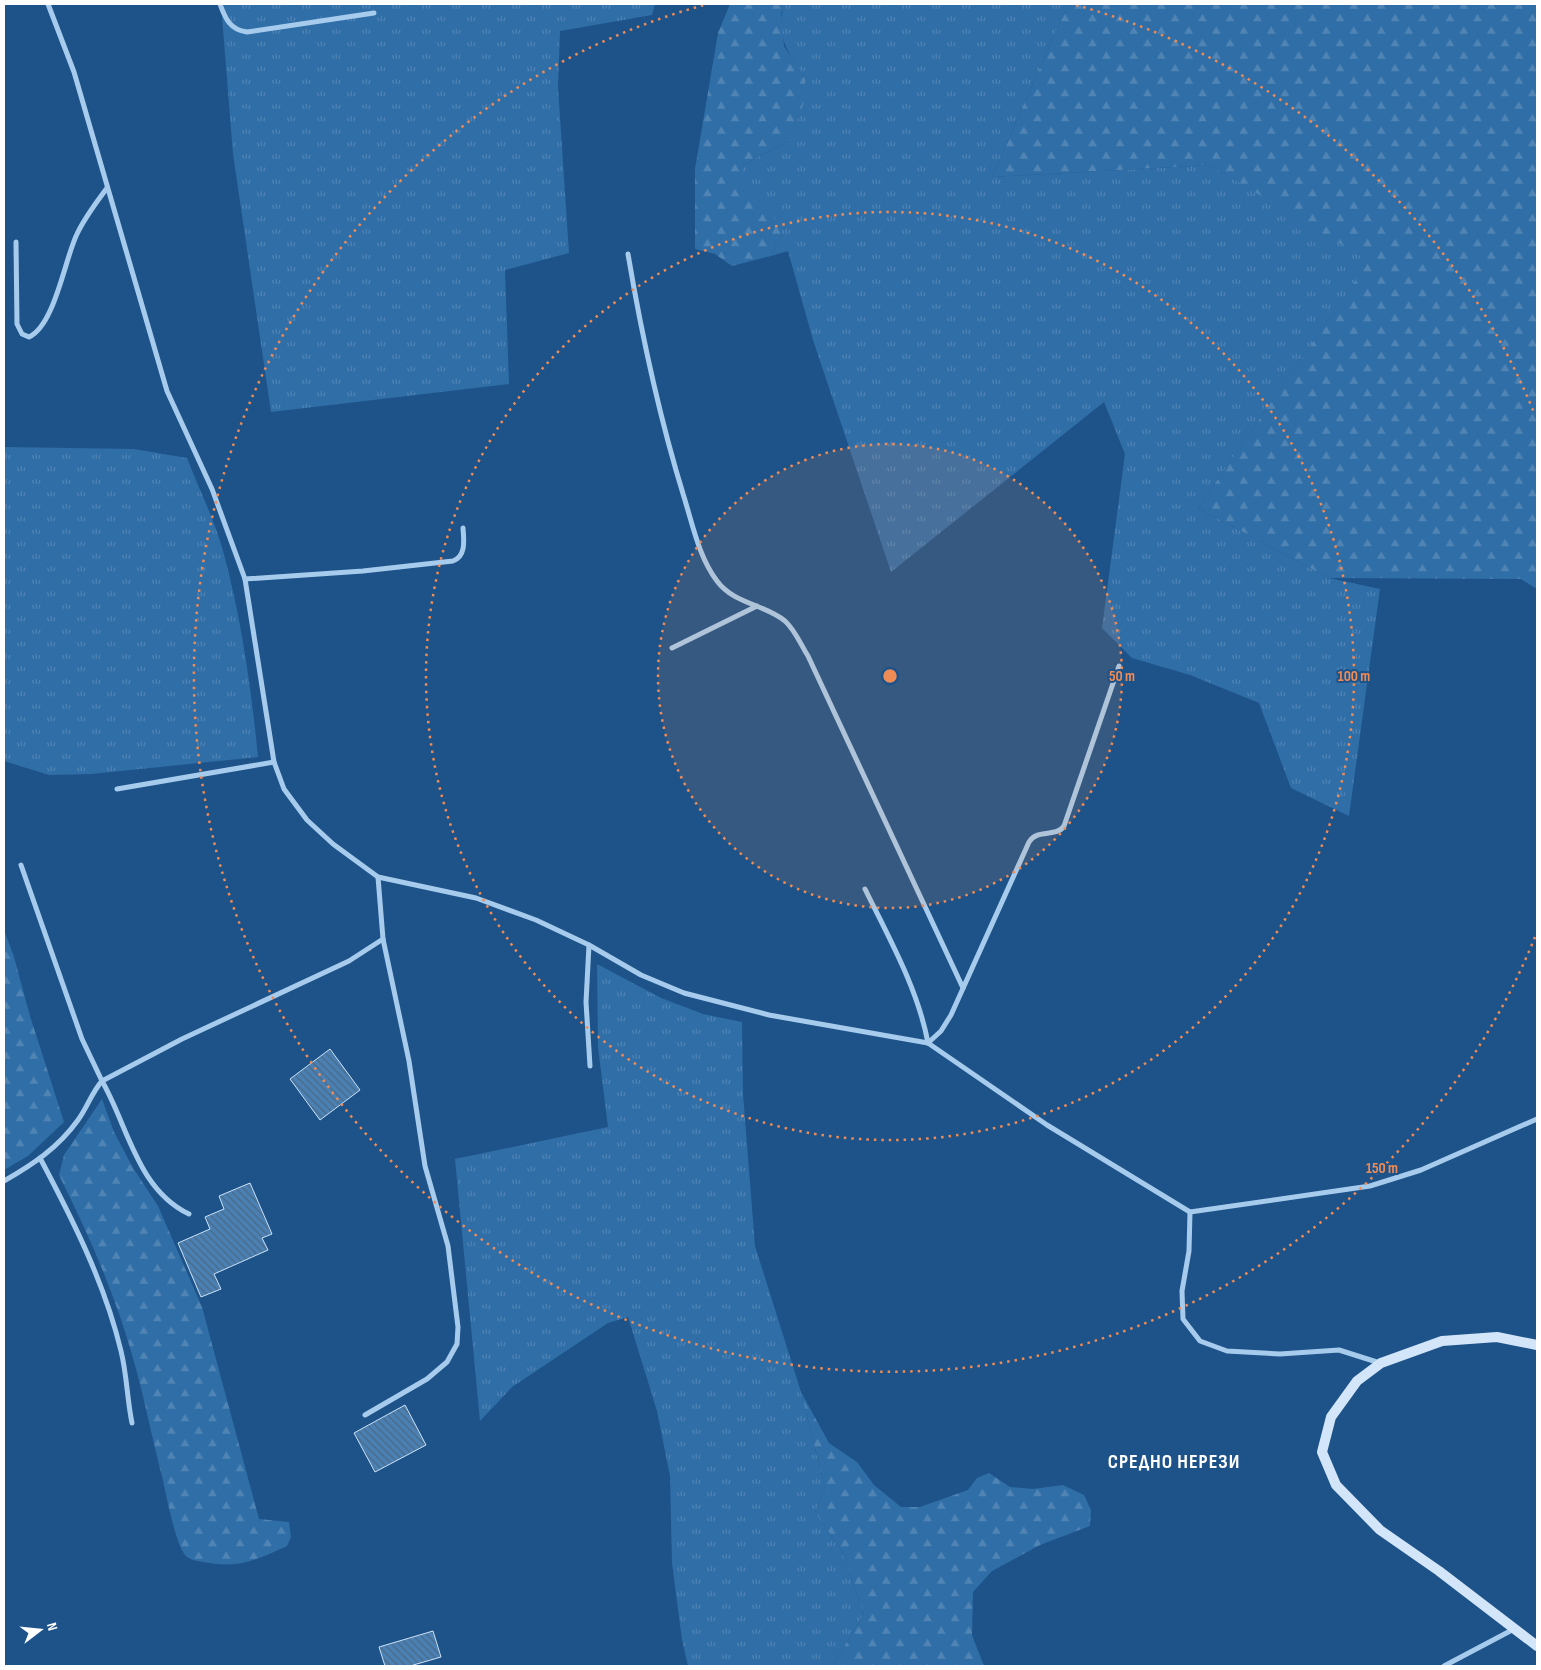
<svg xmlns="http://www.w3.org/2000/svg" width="1541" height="1670" viewBox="0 0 1541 1670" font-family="'Sofia Sans Condensed',sans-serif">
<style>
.grass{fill:url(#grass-tufts)}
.forest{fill:url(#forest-firs)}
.building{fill:url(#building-back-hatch);stroke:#cde3f9}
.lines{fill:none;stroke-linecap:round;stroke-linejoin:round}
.street{stroke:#a7cbec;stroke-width:5}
.secondary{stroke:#d3e6f9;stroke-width:10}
.ring{fill:none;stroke:#ef8b55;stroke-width:2.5;stroke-dasharray:2.5 5}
.labels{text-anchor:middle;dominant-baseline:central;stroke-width:4;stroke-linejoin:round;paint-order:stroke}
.district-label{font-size:20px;font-weight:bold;letter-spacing:1px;fill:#fff;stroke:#1d5389}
.centre{fill:#ef8b55;stroke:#1d5389;stroke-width:2.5}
.ring-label{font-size:15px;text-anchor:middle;font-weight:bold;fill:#ef8b55;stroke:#1d5389;stroke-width:4;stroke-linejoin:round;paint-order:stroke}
</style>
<defs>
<pattern id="grass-tufts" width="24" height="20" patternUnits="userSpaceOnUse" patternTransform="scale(1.25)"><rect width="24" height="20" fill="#306ea7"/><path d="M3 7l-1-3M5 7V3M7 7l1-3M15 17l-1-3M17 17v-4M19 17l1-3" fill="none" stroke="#4f84b4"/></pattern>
<pattern id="forest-firs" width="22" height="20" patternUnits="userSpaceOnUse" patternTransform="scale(1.25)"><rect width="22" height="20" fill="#306ea7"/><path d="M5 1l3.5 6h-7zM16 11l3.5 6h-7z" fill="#4f84b4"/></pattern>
<pattern id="building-back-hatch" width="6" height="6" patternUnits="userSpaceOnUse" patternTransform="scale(1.25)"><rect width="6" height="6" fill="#4a80b3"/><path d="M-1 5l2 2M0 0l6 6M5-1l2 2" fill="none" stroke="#4b6985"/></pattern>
</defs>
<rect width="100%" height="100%" fill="#1d5389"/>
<g class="grass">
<path d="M221 4H655L652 15 560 31 558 87 569 253 505 270 509 384 271 412 233 154Z"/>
<path d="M785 4H1068L992 177 1210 165 1370 260 1198 508 1329 578 1380 589 1349 816 1291 788 1259 703 1190 675 1132 658 1102 628 1125 454 1104 402 891 572 813 340 788 251 771 256 781 235 756 202 743 191V165L790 140 805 79C790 56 773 33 785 4Z"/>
<path d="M4 447 134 449 187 458C198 487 213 517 222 547 241 615 251 687 258 757L91 774 49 775 4 761Z"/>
<path d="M597 964 661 998 703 1014 742 1022 743 1094 755 1246 801 1392 825 1488 815 1512 841 1550 864 1614 832 1666H688L682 1640 672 1563 670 1476 657 1411 628 1317 608 1323 512 1387 480 1421 455 1159 608 1127 598 1047Z"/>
</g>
<g class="forest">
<path d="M730 4H785L781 14 784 46 805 79 806 97 790 140 743 165V191L773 214 781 235 771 256 732 266 715 254 695 249V169L718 33Z"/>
<path d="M1068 4H1537V589L1521 579 1329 578 1198 508 1369 261 1210 165 992 177Z"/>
<path d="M4 930 14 957 30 1016 64 1122 28 1156 4 1170Z"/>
<path d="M102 1099 114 1132 133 1168 158 1206 202 1307 259 1519 289 1522 291 1537 287 1546C257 1560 237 1569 203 1562 198 1561 190 1560 186 1556 176 1546 166 1495 163 1480 153 1443 146 1405 136 1369 118 1301 90 1237 59 1175L64 1155Z"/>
<path d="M801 1392 829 1443 857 1462 874 1485 901 1507H920L968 1490 977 1478 989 1473 1010 1487 1033 1489 1063 1485 1084 1495 1091 1510 1090 1526 1040 1545 992 1571 973 1592 972 1635 984 1666H832L864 1614 841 1550 815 1512 825 1488Z"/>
</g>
<g class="building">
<path d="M330 1049 360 1090 320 1120 290 1079Z"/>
<path d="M250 1183 272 1234 262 1238 268 1250 214 1274 221 1289 201 1297 178 1243 210 1229 205 1217 224 1209 219 1196Z"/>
<path d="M405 1405 426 1445 375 1472 354 1433Z"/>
<path d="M433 1631 441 1657 410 1666H385L379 1647Z"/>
</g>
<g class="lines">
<g class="street">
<path d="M48 4 74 72 167 391 212 489 245 579 274 762 284 789 307 820 333 844 378 877 476 898 536 920 589 945 641 975 684 993 769 1015 928 1043 1047 1125 1190 1212 1370 1186 1421 1170 1537 1119"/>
<path d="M220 4C225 18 230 30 247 32L374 13"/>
<path d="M16 242 17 324 22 334 29 337C55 325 65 258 77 234 85 217 96 203 107 188"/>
<path d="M628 254C642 337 659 416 684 497 693 526 699 557 717 581 734 604 764 604 785 621 795 630 801 645 808 656L963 988"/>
<path d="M245 579 363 571 453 561C466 556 464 541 463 528"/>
<path d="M672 648 757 606"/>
<path d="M117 789 274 762"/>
<path d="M21 865 82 1039 102 1081 182 1039 349 961 383 939"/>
<path d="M865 889C889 938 918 989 928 1043"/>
<path d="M589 945 586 1002 590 1066"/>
<path d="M928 1043 941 1031 951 1015 1029 842C1038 828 1056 838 1064 826L1119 666"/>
<path d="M40 1158C73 1220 105 1284 121 1351 127 1375 127 1399 132 1423"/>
<path d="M4 1181C32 1165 58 1148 78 1120 87 1108 92 1092 102 1081 128 1126 137 1189 189 1214"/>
<path d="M1190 1212 1189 1251 1182 1291 1183 1319 1200 1341 1227 1351 1280 1354 1339 1350 1380 1363"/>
<path d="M365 1415 427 1379 447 1362 457 1344 458 1327 448 1246 425 1166 409 1061 383 939 378 877"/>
<path d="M1444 1666 1514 1629"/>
</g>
<path class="secondary" d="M1537 1345 1497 1337 1442 1341 1381 1363 1357 1381 1331 1417 1322 1452 1336 1485 1380 1530 1439 1571 1537 1646"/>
</g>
<circle cx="890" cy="676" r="232" fill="#ef8b55" fill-opacity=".12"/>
<g class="ring">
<circle cx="890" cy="676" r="232"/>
<circle cx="890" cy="676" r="464"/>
<path d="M1535 937A696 696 0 1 1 704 5M1076 5A696 696 0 0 1 1535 415"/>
</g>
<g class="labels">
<g class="district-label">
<text x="1174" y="1462">СРЕДНО НЕРЕЗИ</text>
</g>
</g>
<circle cx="890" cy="676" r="8" class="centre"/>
<g class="ring-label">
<text x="1122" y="681">50 m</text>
<text x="1354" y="681">100 m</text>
<text x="1382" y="1173">150 m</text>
</g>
<rect width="1541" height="1670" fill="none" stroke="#ffffff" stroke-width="10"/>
<g transform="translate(40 1630) rotate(74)" stroke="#1d5389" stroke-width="4" paint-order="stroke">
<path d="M0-4L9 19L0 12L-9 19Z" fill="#ffffff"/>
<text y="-8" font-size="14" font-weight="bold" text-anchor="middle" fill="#ffffff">N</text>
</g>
</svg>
